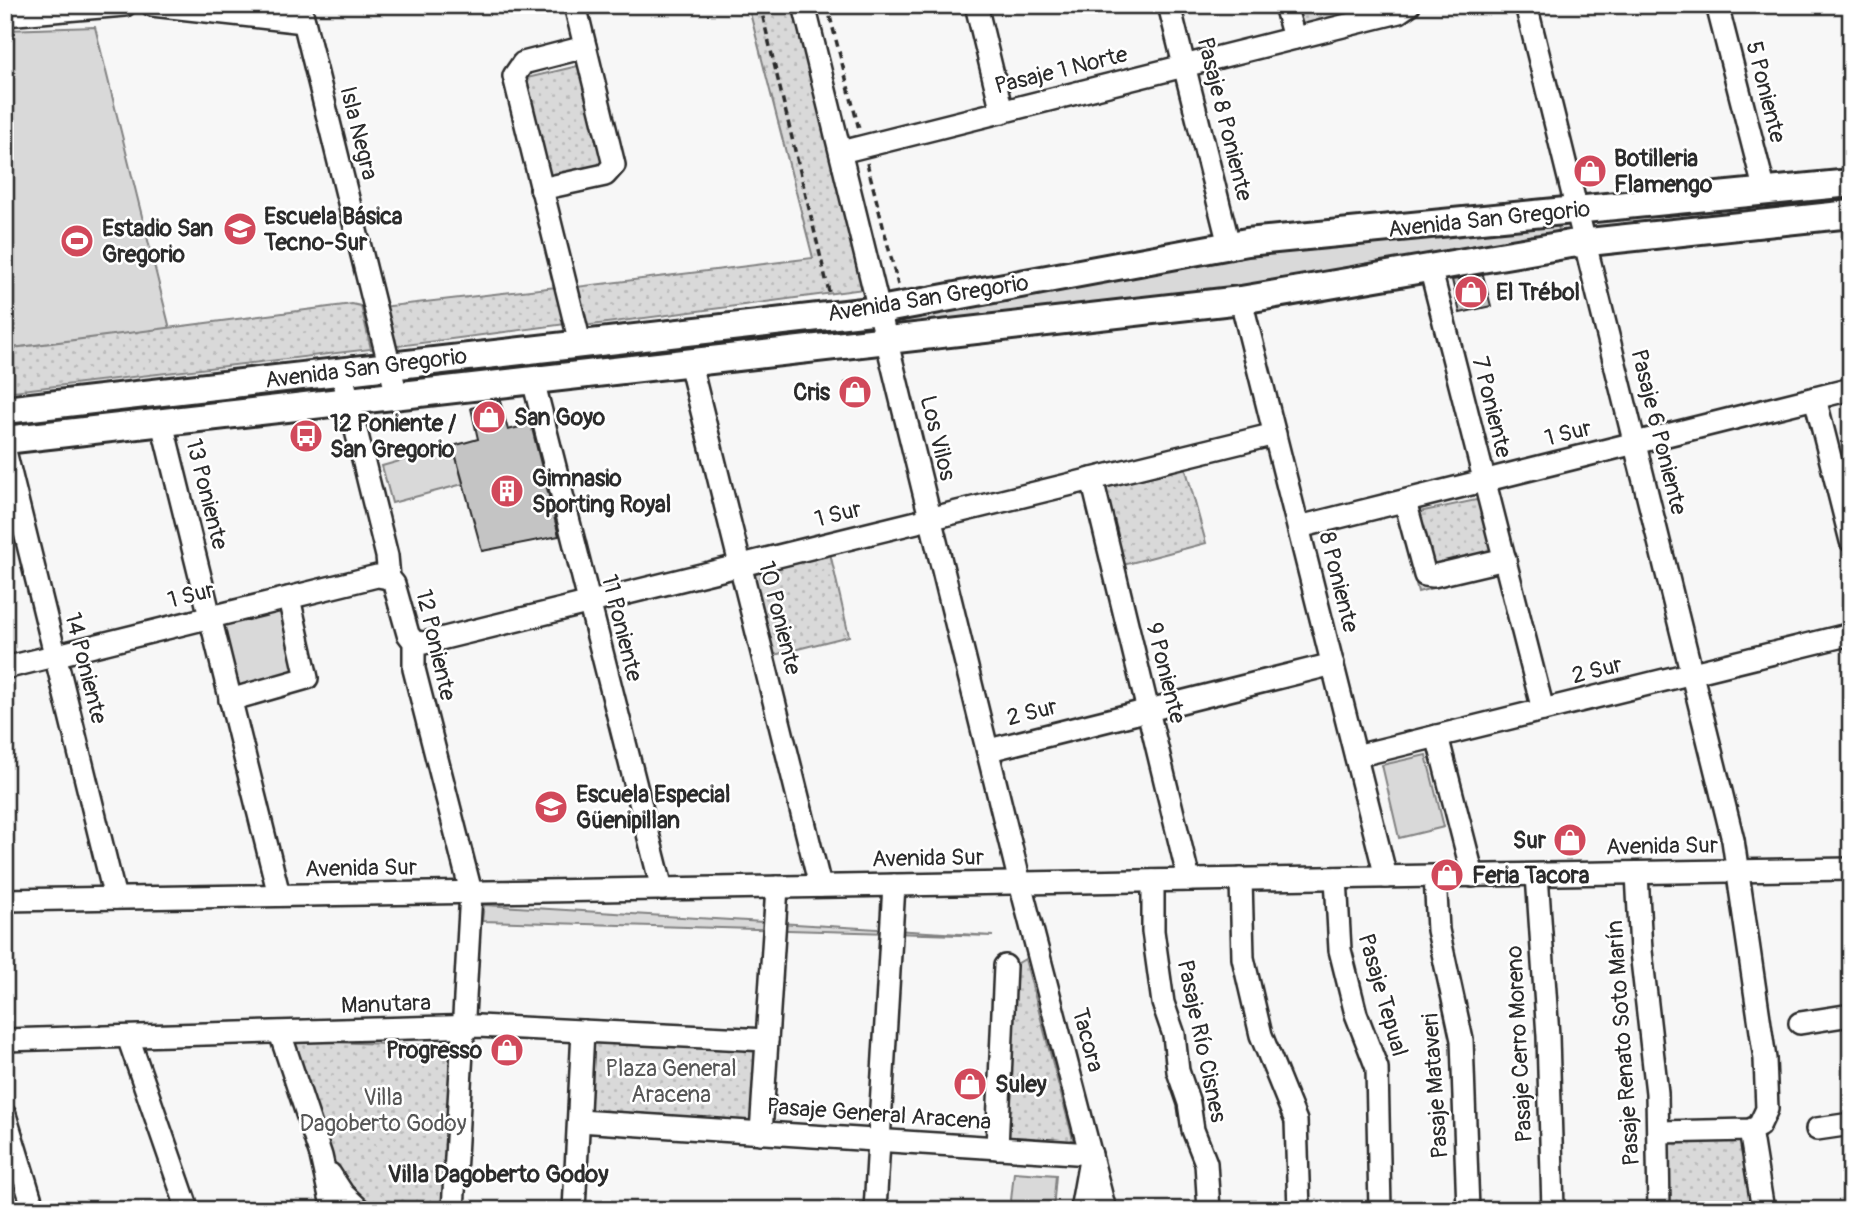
<svg xmlns="http://www.w3.org/2000/svg" width="1856" height="1215" viewBox="0 0 1856 1215" font-family="Pangolin,sans-serif">
<style>
.grass{fill:#d9d9d9;stroke:#828282;stroke-width:2}
.park{fill:url(#park-dots);stroke:#828282;stroke-width:2}
.building{fill:#c4c4c4;stroke:#2b2b2b;stroke-width:2}
.lines{fill:none;stroke-linecap:round;stroke-linejoin:round}
.minor-casing{stroke:#2b2b2b;stroke-width:26}
.major-casing{stroke:#2b2b2b;stroke-width:32}
.path{stroke:#2b2b2b;stroke-width:3.5;stroke-dasharray:7 5;stroke-linecap:butt}
.minor{stroke:#fff;stroke-width:21}
.major{stroke:#fff;stroke-width:26}
.labels{text-anchor:middle;dominant-baseline:central;stroke-width:5;stroke-linejoin:round;paint-order:stroke}
.street-label{font-size:23px;fill:#2b2b2b;stroke:#fff}
.poi-label{font-size:23px;font-weight:bold;fill:#2b2b2b;stroke:#fff;text-anchor:start}
.park-label{font-size:23px;fill:#565656;stroke:#fff}
.neighbourhood-label{font-size:24px;font-weight:bold;fill:#2b2b2b;stroke:#fff}
</style>
<defs>
<pattern id="park-dots" width="8" height="8" patternUnits="userSpaceOnUse" patternTransform="scale(1.75)"><rect width="8" height="8" fill="#d9d9d9"/><path d="M2 2h.1M6 6h.1" fill="none" stroke="#bababa" stroke-width="1.8" stroke-linecap="round"/></pattern>
</defs>
<rect width="100%" height="100%" fill="#f7f7f7"/>
<filter id="ink" filterUnits="userSpaceOnUse"><feTurbulence type="fractalNoise" baseFrequency=".0143" numOctaves="2"/><feDisplacementMap in="SourceGraphic" scale="14" xChannelSelector="R" yChannelSelector="G"/><feConvolveMatrix kernelMatrix="1 2 1 2 8 2 1 2 1" color-interpolation-filters="sRGB"/></filter>
<g filter="url(#ink)">
<g class="grass">
<path d="M95 27 170 329 5 349V30Z"/>
<path d="M1550 222 1558 226 1560 234 1234 293 899 325 909 316 1239 256Z"/>
<path d="M453 446 463 484 392 503 382 466Z"/>
<path d="M283 610 304 669 241 692 233 687 219 631 224 623Z"/>
<path d="M1426 755 1444 827 1399 838 1382 765Z"/>
<path d="M484 905 993 936 482 921Z"/>
<path d="M1014 1172 1056 1175 1053 1210H1010Z"/>
</g>
<g class="park">
<path d="M748 5H793L864 289 584 326 576 287 813 258Z"/>
<path d="M1293 5H1398L1301 29Z"/>
<path d="M582 65 606 166 550 179 527 78Z"/>
<path d="M556 287 566 324 391 347 381 307Z"/>
<path d="M352 304 361 306 371 349 5 392V349Z"/>
<path d="M1185 466 1206 543 1123 565 1104 493 1107 487Z"/>
<path d="M1476 500 1480 502 1498 570 1418 592 1400 516Z"/>
<path d="M830 553 849 636 774 655 754 575 759 570Z"/>
<path d="M1025 959 1073 1139 1068 1144 1001 1140 1013 966Z"/>
<path d="M590 1038 756 1048 753 1123 585 1114Z"/>
<path d="M294 1041 453 1046 445 1210H375C325 1184 310 1092 294 1041Z"/>
<path d="M1677 1135 1744 1138 1755 1210H1669L1666 1148Z"/>
</g>
<g class="building">
<path d="M1483 275 1491 306 1460 313 1452 280Z"/>
<path d="M859 379 865 400 851 404 845 383Z"/>
<path d="M500 401 508 430 531 424 559 536 482 551 453 446 478 439 471 408Z"/>
<path d="M501 1040 515 1041 514 1059 499 1058Z"/>
</g>
<g class="lines">
<defs>
<g id="minor">
<path d="M152 5 304 22"/>
<path d="M300 5 397 396"/>
<path d="M804 5 1020 883 1105 1210"/>
<path d="M976 5 1002 112"/>
<path d="M1169 5 1229 245"/>
<path d="M1285 5 1294 38"/>
<path d="M1526 5 1733 840 1765 1059 1767 1109 1759 1126 1750 1130 1659 1132"/>
<path d="M1717 5 1765 192"/>
<path d="M5 15 125 5"/>
<path d="M841 152 1399 12 1409 5"/>
<path d="M541 189 605 175 614 165 575 5"/>
<path d="M1430 267 1543 710"/>
<path d="M1241 300 1386 877"/>
<path d="M580 343 514 76 523 63 585 47"/>
<path d="M690 363 820 886"/>
<path d="M341 370 387 556 389 578 394 584 408 634 414 642V669L471 892 453 1210"/>
<path d="M533 380 662 889"/>
<path d="M1815 398 1851 541"/>
<path d="M162 423 279 895"/>
<path d="M5 451 115 898"/>
<path d="M1092 479 1189 880"/>
<path d="M1405 501 1425 575 1433 576 1505 559"/>
<path d="M1299 527 1851 389"/>
<path d="M414 642 424 643 1275 434"/>
<path d="M5 668 377 576 389 578"/>
<path d="M230 700 307 678 289 598"/>
<path d="M1437 736 1473 876"/>
<path d="M989 750 1333 664"/>
<path d="M1356 756 1851 634"/>
<path d="M1637 873 1641 951 1657 1093 1659 1210"/>
<path d="M1537 875 1548 1036 1553 1210"/>
<path d="M1435 876 1438 930 1462 1040 1468 1210"/>
<path d="M1336 878 1340 950 1356 1014 1377 1068 1380 1210"/>
<path d="M1241 879 1243 958 1261 1035 1296 1121 1299 1210"/>
<path d="M1153 881V931L1163 1003 1174 1035 1178 1071 1189 1103 1193 1130 1206 1163 1209 1210"/>
<path d="M5 900 1851 869"/>
<path d="M1800 1023 1851 1015"/>
<path d="M280 1033 321 1156 333 1210"/>
<path d="M128 1037 188 1210"/>
<path d="M5 1040 478 1026 767 1040"/>
<path d="M5 1115 34 1210"/>
<path d="M579 1121 1091 1154"/>
<path d="M1817 1129 1851 1124"/>
<path d="M1750 1130 1763 1210"/>
<path d="M761 1133 777 887"/>
<path d="M997 1148 1005 966"/>
<path d="M330 1174 343 1194 360 1210"/>
<path d="M574 1210 583 1031"/>
<path d="M875 1210 894 885"/>
<path d="M1081 1210 1090 1160"/>
</g>
<g id="major">
<path d="M5 410 880 310 1247 242 1851 183"/>
<path d="M5 440 1241 300 1570 244 1851 214"/>
</g>
</defs>
<use href="#minor" class="minor-casing"/>
<use href="#major" class="major-casing"/>
<g class="path">
<path d="M760 5 830 296"/>
<path d="M827 5 859 129"/>
<path d="M867 163 898 285"/>
</g>
<use href="#minor" class="minor"/>
<use href="#major" class="major"/>
</g>
</g>
<defs>
<symbol id="shop-disc" viewBox="-11 -11 22 22"><circle r="9.5" fill="#d1495b" stroke="#fff"/><path d="M-5-2.5h2.3a2.7 3.5 0 0 1 5.4 0H5L5.5 6h-11ZM-1.5-2.5h3a1.5 2.3 0 0 0-3 0Z" fill="#fff"/></symbol>
<symbol id="school-disc" viewBox="-11 -11 22 22"><circle r="9.5" fill="#d1495b" stroke="#fff"/><path d="M0-5L7-2L0 1L-7-2ZM-4 1L0 2.5L4 1V4Q0 6-4 4Z" fill="#fff"/></symbol>
<symbol id="stadium-disc" viewBox="-11 -11 22 22"><circle r="9.5" fill="#d1495b" stroke="#fff"/><path d="M0-5a6.5 5 0 1 0 0 10a6.5 5 0 1 0 0-10ZM-3.5-1.8h7v3.6h-7Z" fill="#fff"/></symbol>
<symbol id="bus-disc" viewBox="-11 -11 22 22"><circle r="9.5" fill="#d1495b" stroke="#fff"/><path d="M-5-6H5V4H4V6H2V4H-2V6H-4V4H-5ZM-3.5-4V0h7V-4ZM-3.5 1.2v1.5H-2V1.2ZM2 1.2v1.5H3.5V1.2Z" fill="#fff"/></symbol>
<symbol id="building-disc" viewBox="-11 -11 22 22"><circle r="9.5" fill="#d1495b" stroke="#fff"/><path d="M-4-6H4V6H1V3H-1V6H-4ZM-2.5-4.3h1.7v1.8h-1.7ZM.8-4.3h1.7v1.8H.8ZM-2.5-1h1.7V.8h-1.7ZM.8-1h1.7V.8H.8Z" fill="#fff"/></symbol>
</defs>
<g fill-rule="evenodd">
<use href="#shop-disc" x="1571" y="152" width="38" height="38"/>
<use href="#school-disc" x="221" y="210" width="38" height="38"/>
<use href="#stadium-disc" x="58" y="222" width="38" height="38"/>
<use href="#shop-disc" x="1452" y="273" width="38" height="38"/>
<use href="#shop-disc" x="836" y="373" width="38" height="38"/>
<use href="#shop-disc" x="470" y="398" width="38" height="38"/>
<use href="#bus-disc" x="287" y="417" width="38" height="38"/>
<use href="#building-disc" x="488" y="472" width="38" height="38"/>
<use href="#school-disc" x="532" y="788" width="38" height="38"/>
<use href="#shop-disc" x="1551" y="821" width="38" height="38"/>
<use href="#shop-disc" x="1428" y="856" width="38" height="38"/>
<use href="#shop-disc" x="488" y="1031" width="38" height="38"/>
<use href="#shop-disc" x="951" y="1065" width="38" height="38"/>
</g>
<g class="labels">
<g class="street-label">
<text transform="translate(1061 70) rotate(-14)">Pasaje 1 Norte</text>
<text transform="translate(1766 92) rotate(76)">5 Poniente</text>
<text transform="translate(1225 119) rotate(76)">Pasaje 8 Poniente</text>
<text transform="translate(359 133) rotate(76)">Isla Negra</text>
<text transform="translate(1489 219) rotate(-6)">Avenida San Gregorio</text>
<text transform="translate(928 298) rotate(-9)">Avenida San Gregorio</text>
<text transform="translate(366 368) rotate(-7)">Avenida San Gregorio</text>
<text transform="translate(1492 407) rotate(76)">7 Poniente</text>
<text transform="translate(1659 432) rotate(76)">Pasaje 6 Poniente</text>
<text transform="translate(1568 433) rotate(-14)">1 Sur</text>
<text transform="translate(938 438) rotate(76)">Los Vilos</text>
<text transform="translate(207 494) rotate(76)">13 Poniente</text>
<text transform="translate(838 514) rotate(-14)">1 Sur</text>
<text transform="translate(1339 582) rotate(76)">8 Poniente</text>
<text transform="translate(191 595) rotate(-14)">1 Sur</text>
<text transform="translate(780 618) rotate(76)">10 Poniente</text>
<text transform="translate(622 628) rotate(76)">11 Poniente</text>
<text transform="translate(436 645) rotate(77)">12 Poniente</text>
<text transform="translate(86 668) rotate(76)">14 Poniente</text>
<text transform="translate(1597 670) rotate(-14)">2 Sur</text>
<text transform="translate(1166 673) rotate(76)">9 Poniente</text>
<text transform="translate(1032 712) rotate(-14)">2 Sur</text>
<text transform="translate(1662 846) rotate(-1)">Avenida Sur</text>
<text transform="translate(928 858) rotate(-1)">Avenida Sur</text>
<text transform="translate(361 868) rotate(-1)">Avenida Sur</text>
<text transform="translate(1383 995) rotate(74)">Pasaje Tepual</text>
<text transform="translate(386 1004) rotate(-2)">Manutara</text>
<text transform="translate(1088 1040) rotate(75)">Tacora</text>
<text transform="translate(1202 1041) rotate(78)">Pasaje Río Cisnes</text>
<text transform="translate(1623 1043) rotate(-94)">Pasaje Renato Soto Marín</text>
<text transform="translate(1519 1044) rotate(-93)">Pasaje Cerro Moreno</text>
<text transform="translate(1435 1086) rotate(-94)">Pasaje Mataveri</text>
<text transform="translate(879 1114) rotate(4)">Pasaje General Aracena</text>
</g>
<g class="poi-label">
<text x="1614" y="158">Botilleria<tspan x="1614" dy="26">Flamengo</tspan></text>
<text x="264" y="216">Escuela Básica<tspan x="264" dy="26">Tecno-Sur</tspan></text>
<text x="102" y="228">Estadio San<tspan x="102" dy="26">Gregorio</tspan></text>
<text x="1496" y="292">El Trébol</text>
<text x="830" y="392" text-anchor="end">Cris</text>
<text x="514" y="417">San Goyo</text>
<text x="330" y="423">12 Poniente /<tspan x="330" dy="26">San Gregorio</tspan></text>
<text x="532" y="478">Gimnasio<tspan x="532" dy="26">Sporting Royal</tspan></text>
<text x="576" y="794">Escuela Especial<tspan x="576" dy="26">Güenipillan</tspan></text>
<text x="1546" y="840" text-anchor="end">Sur</text>
<text x="1472" y="875">Feria Tacora</text>
<text x="482" y="1050" text-anchor="end">Progresso</text>
<text x="995" y="1084">Suley</text>
</g>
<g class="park-label">
<text x="671" y="1068">Plaza General<tspan x="671" dy="26">Aracena</tspan></text>
<text x="383" y="1097">Villa<tspan x="383" dy="26">Dagoberto Godoy</tspan></text>
</g>
<g class="neighbourhood-label">
<text x="498" y="1174">Villa Dagoberto Godoy</text>
</g>
</g>
<rect width="1856" height="1215" fill="none" stroke="#fff" stroke-width="28"/>
<rect x="14" y="14" width="1828" height="1187" fill="none" stroke="#2b2b2b" stroke-width="2.5" filter="url(#ink)"/>
</svg>
